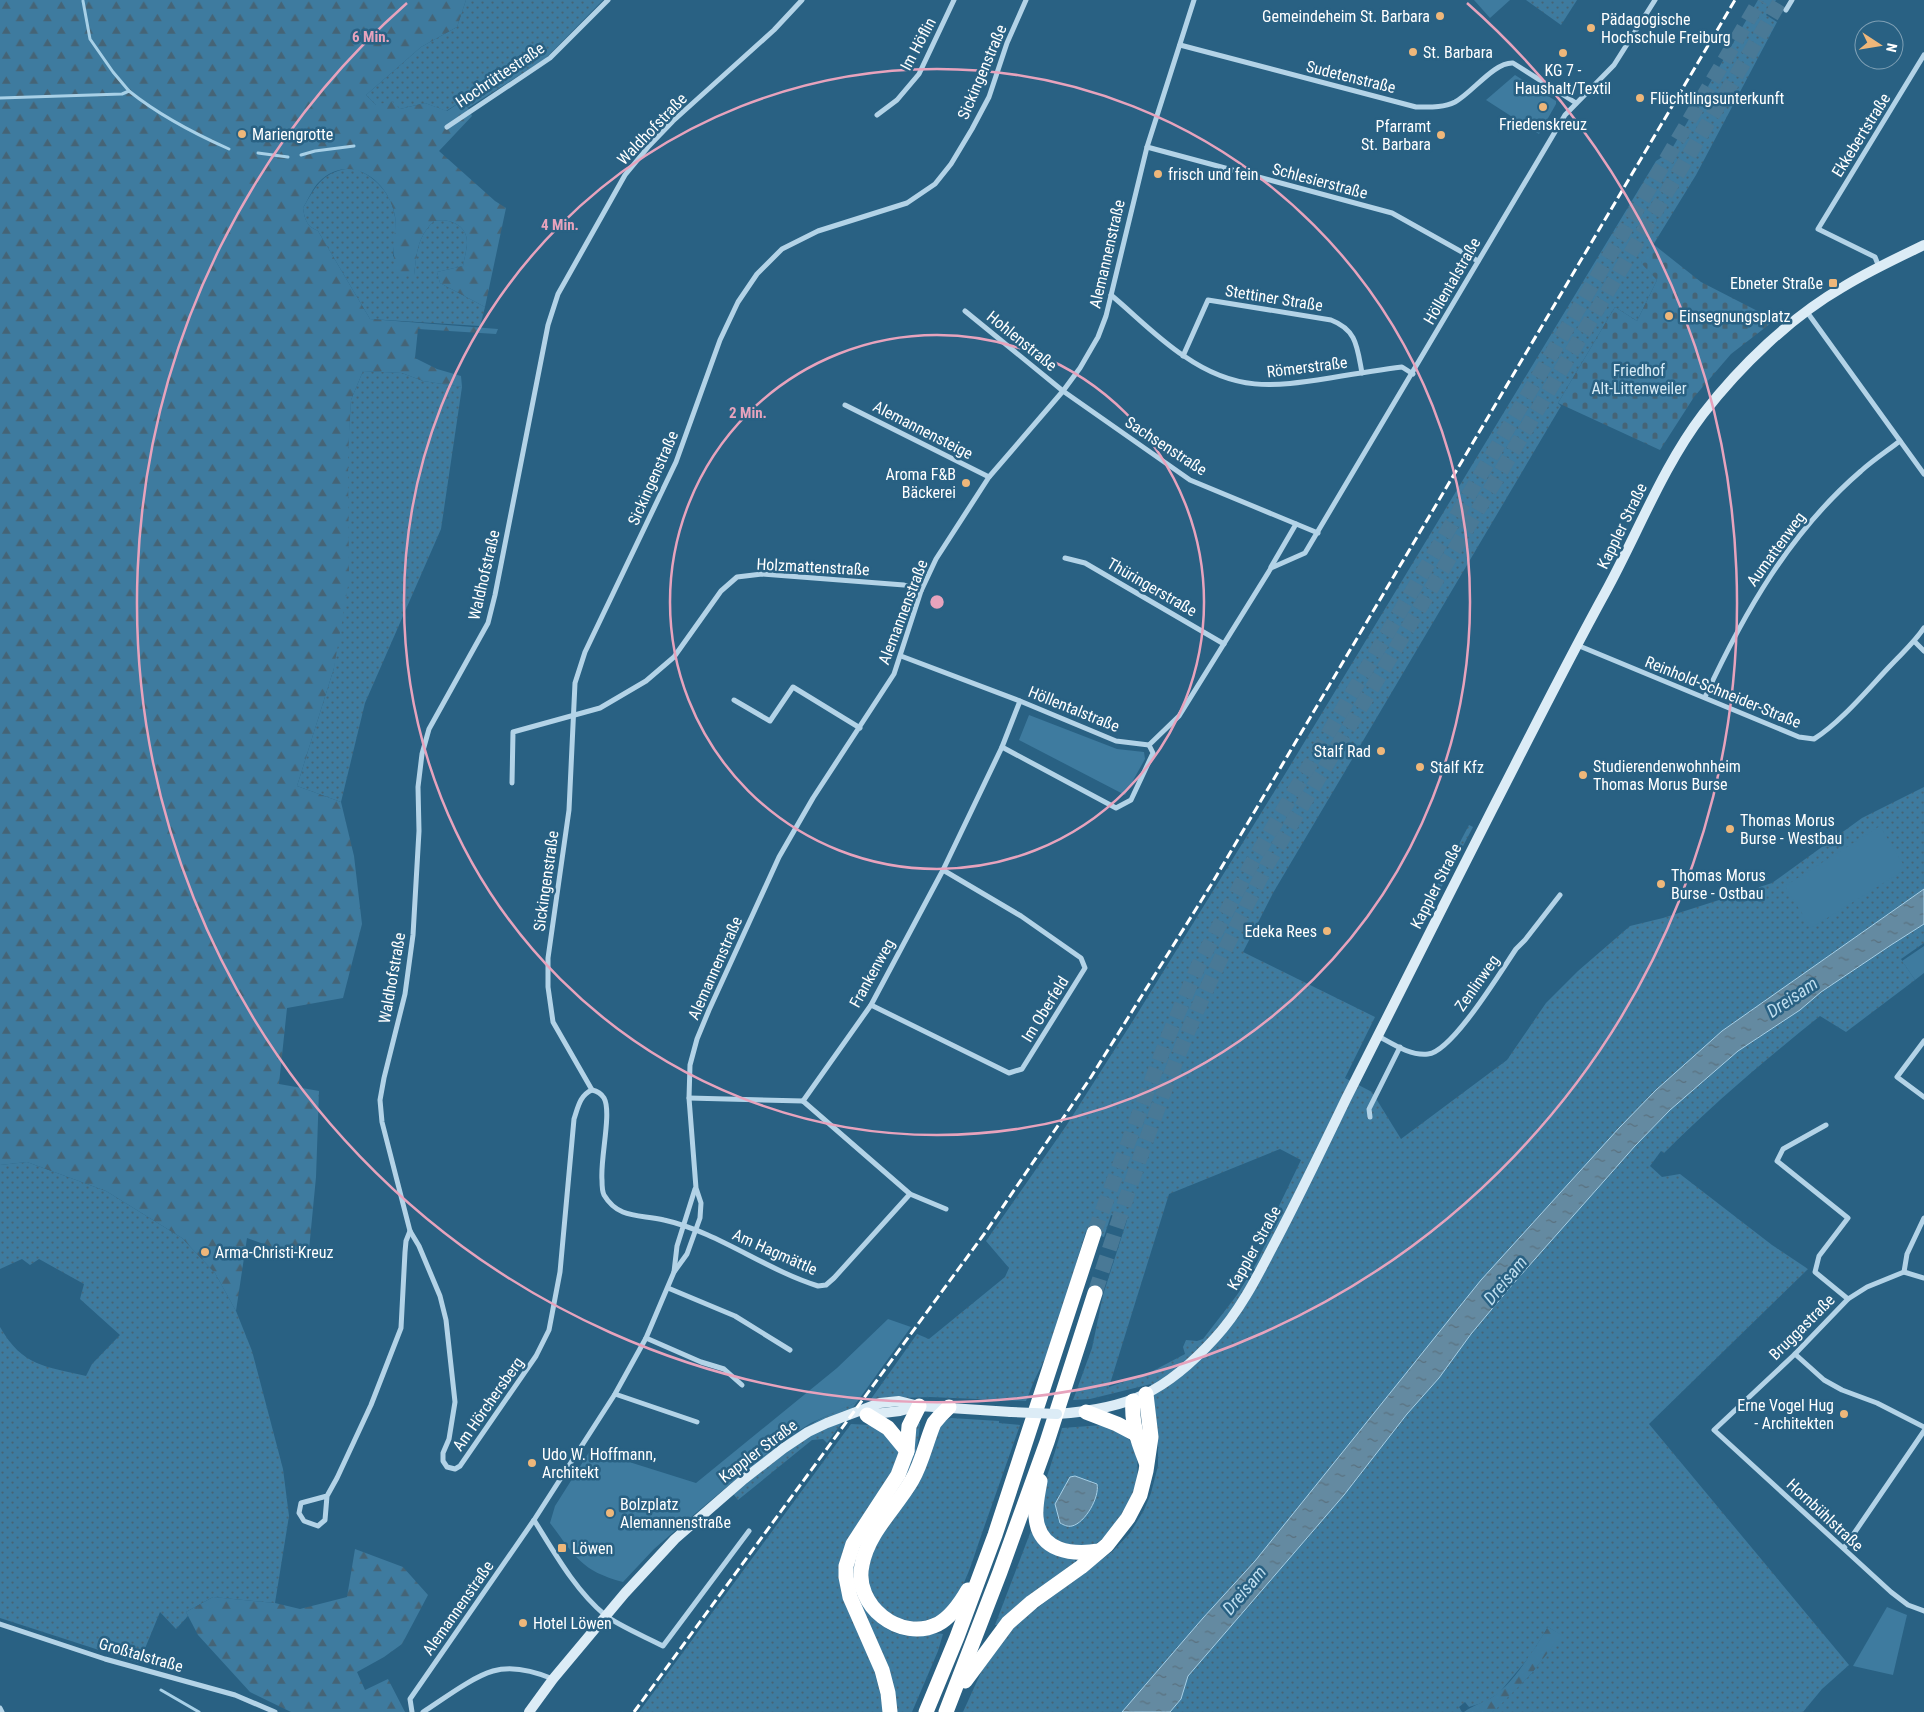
<svg xmlns="http://www.w3.org/2000/svg" width="1924" height="1712" viewBox="0 0 1924 1712" font-family="'Roboto Condensed',sans-serif">
<style>
.grass{fill:url(#grass-dots);fill-rule:evenodd}
.forest{fill:url(#forest-firs)}
.cemetery{fill:url(#cemetery-stones)}
.green{fill:#3e7b9f}
.water{fill:url(#water-ripples);stroke:#a7d0e7}
.lines{fill:none;stroke-linecap:round;stroke-linejoin:round}
.stream{stroke:#a7d0e7;stroke-width:3}
.highway-tunnel{stroke:#497996;stroke-width:15;stroke-dasharray:15 8;stroke-linecap:butt}
.street{stroke:#b3d3e7;stroke-width:5}
.secondary{stroke:#dcecf6;stroke-width:10}
.highway{stroke:#fff;stroke-width:15}
.rail{stroke:#fff;stroke-width:3;stroke-dasharray:9 4;stroke-linecap:butt}
.secondary-bridge{stroke:#dcecf6;stroke-width:10}
.ring{fill:none;stroke:#e7a3bd;stroke-width:2.5}
.poi-dot{fill:#eeb77a;stroke:#296183;stroke-width:2}
.labels{text-anchor:middle;dominant-baseline:central;stroke-width:5;stroke-linejoin:round;paint-order:stroke}
.poi-label{font-size:16px;fill:#fff;stroke:#296183;text-anchor:start}
.street-label{font-size:16px;fill:#fff;stroke:#296183}
.park-label{font-size:16px;fill:#d6eaf5;stroke:#296183}
.water-label{font-size:18px;font-style:italic;fill:#beddee;stroke:#296183}
.centre{fill:#e7a3bd;stroke:#296183;stroke-width:2.5}
.ring-label{font-size:15px;text-anchor:middle;font-weight:bold;fill:#e7a3bd;stroke:#296183;stroke-width:5;stroke-linejoin:round;paint-order:stroke}
</style>
<defs>
<pattern id="grass-dots" width="8" height="8" patternUnits="userSpaceOnUse" patternTransform="scale(1.25)"><rect width="8" height="8" fill="#3e7b9f"/><path d="M2 2h.1M6 6h.1" fill="none" stroke="#456476" stroke-width="1.8" stroke-linecap="round"/></pattern>
<pattern id="forest-firs" width="22" height="20" patternUnits="userSpaceOnUse" patternTransform="scale(1.25)"><rect width="22" height="20" fill="#3e7b9f"/><path d="M5 1l3.5 6h-7zM16 11l3.5 6h-7z" fill="#456476"/></pattern>
<pattern id="cemetery-stones" width="16" height="16" patternUnits="userSpaceOnUse" patternTransform="scale(1.25)"><rect width="16" height="16" fill="#3e7b9f"/><path d="M2 7V4a2 2 0 0 1 4 0v3zM10 15v-3a2 2 0 0 1 4 0v3z" fill="#456476"/></pattern>
<pattern id="water-ripples" width="26" height="14" patternUnits="userSpaceOnUse" patternTransform="scale(1.25)"><rect width="26" height="14" fill="#648aa1"/><path d="M2 4q2-2 4 0t4 0M15 11q2-2 4 0t4 0" fill="none" stroke="#5a717f"/></pattern>
</defs>
<rect width="100%" height="100%" fill="#296183"/>
<g class="grass">
<path d="M466 0H603L545 59 468 108 462 101 446 111 425 103 400 109 376 105 366 95 421 47 457 27Z"/>
<path d="M1526 0H1577L1561 25Z"/>
<path d="M1758 0H1776L1766 15 1777 22 1696 175 1642 263 1657 280 1637 321 1615 307 1558 403 1561 406 1273 893 1243 952 1375 1017 1345 1078 1372 1092 1401 1139 1507 1060 1546 1003 1578 971 1630 926 1663 918 1772 883 1862 818 1924 787V889L1722 1031 1656 1090 1481 1280 1255 1561 1203 1618 1122 1712H963L988 1657 1016 1624 1113 1551 1130 1533 1144 1510 1151 1493 1158 1466V1446L1151 1384 1090 1399 1073 1400 1092 1348 1103 1295 1127 1220 1111 1215 1104 1237 1086 1231 1051 1346 1034 1381 1026 1401 930 1397 871 1399 917 1334 929 1339 1005 1277 1009 1268 986 1241 1066 1126 1134 1019 1279 784 1656 161 1670 152ZM1280 1149 1301 1160 1268 1229 1271 1231 1257 1262 1237 1295 1203 1339 1197 1341 1186 1340 1183 1347 1185 1354 1151 1372 1109 1387 1169 1194Z"/>
<path d="M353 168C375 176 392 194 395 217 397 229 394 244 393 256L414 275C417 252 417 238 434 221 449 218 467 225 467 242 467 250 464 259 463 266L437 272 440 283 485 307 480 326 370 319 318 231C307 226 305 221 303 208 317 184 323 171 353 168Z"/>
<path d="M363 371 402 373 423 381 462 387 441 529 365 703 341 802 297 786 334 668 351 400Z"/>
<path d="M1469 825 1473 827 1441 888 1437 886Z"/>
<path d="M1924 924V943L1901 959 1915 980 1846 1032 1820 1016C1765 1060 1714 1103 1664 1153L1661 1151 1650 1166 1662 1177 1680 1174 1772 1245 1808 1269 1649 1424 1849 1665 1822 1689 1803 1712H1492L1531 1674 1561 1635 1548 1627 1530 1656 1499 1693 1485 1702 1469 1707 1465 1702 1459 1707 1462 1712H1170L1181 1699 1188 1676 1344 1495 1407 1414 1439 1378 1471 1334 1512 1285 1635 1146 1670 1110 1738 1051 1800 1010 1821 992 1891 945Z"/>
<path d="M27 1162 106 1191 182 1238 215 1273 236 1311 252 1351 283 1469 289 1516 275 1603 213 1597 186 1612 188 1616 176 1629 160 1612 139 1663 0 1618V1327C23 1367 45 1366 86 1376L92 1364 120 1335 80 1299 84 1284 39 1259 30 1265 22 1259 0 1269V1165Z"/>
<path d="M857 1402 827 1443 823 1439 812 1440 738 1500 727 1486C770 1450 804 1423 857 1402Z"/>
<path d="M951 1418 999 1421V1423L1020 1425C1007 1462 994 1499 981 1536 974 1556 965 1588 951 1605 939 1618 920 1625 903 1619 889 1615 882 1609 874 1597 851 1560 901 1511 919 1481 926 1469 928 1454 932 1441 935 1434 939 1428 943 1421Z"/>
<path d="M916 1422 920 1423C919 1437 917 1451 912 1465L855 1561C850 1595 872 1631 908 1636 919 1637 931 1632 943 1634L938 1651 912 1712H896L860 1611 850 1572Z"/>
<path d="M851 1424 870 1425 879 1427 896 1447 899 1455 898 1468 844 1557 885 1712H639Z"/>
<path d="M1103 1425C1109 1427 1117 1428 1121 1432 1158 1458 1126 1529 1093 1545 1082 1550 1070 1547 1060 1542 1042 1534 1040 1519 1040 1501 1041 1494 1044 1486 1046 1479 1052 1462 1057 1445 1062 1428ZM1070 1477 1073 1526H1067L1060 1523 1059 1495 1065 1489Z"/>
<path d="M1032 1528 1074 1558 1076 1564 998 1625H995Z"/>
</g>
<g class="forest">
<path d="M0 0H466L457 27 421 47 366 95 376 105 392 101 400 109 425 103 447 111 462 101 468 108 472 116 439 151 495 201 506 208 485 307 440 283 437 272 463 266C464 259 467 250 467 242 467 225 449 218 434 221 417 238 417 252 414 275L395 274C394 262 393 251 394 239 395 232 396 223 395 216 389 181 350 151 319 182 312 189 308 200 303 208 305 221 307 226 318 231L370 319 498 329 496 334 418 329 415 358 437 369 461 376 462 387 423 381 402 373 363 371 351 400 348 455 349 580 334 668 297 786 341 802 354 856 362 924 343 998 287 1008 279 1084 319 1091 316 1177 308 1260 247 1238 236 1311 215 1273 182 1238 106 1191 27 1162 0 1165Z"/>
<path d="M355 1549 403 1567 428 1595 402 1644 384 1657 357 1672 365 1690 388 1679 405 1712H291L250 1692 198 1635 186 1612 213 1597 275 1603 300 1609 347 1597Z"/>
<path d="M1548 1627 1562 1635 1531 1674 1496 1709 1492 1712H1464C1474 1704 1488 1702 1498 1693 1516 1679 1536 1646 1548 1627Z"/>
</g>
<path class="cemetery" d="M1653 244 1701 282 1775 320 1731 354 1694 397 1660 450 1558 403 1615 307 1637 321 1657 280 1641 263Z"/>
<g class="green">
<path d="M1474 0H1510L1490 18Z"/>
<path d="M1515 75 1556 101V104L1539 134 1486 100Z"/>
<path d="M1029 715 1117 749 1144 752 1145 759 1125 795 1019 740Z"/>
<path d="M1880 826 1906 869 1811 928 1785 886Z"/>
<path d="M1924 946V973L1915 980 1902 961Z"/>
<path d="M888 1319 911 1327 857 1402 811 1423 778 1444 684 1523 654 1549 623 1582C581 1571 575 1556 550 1523L555 1506 593 1446 626 1461 696 1483 837 1368Z"/>
<path d="M1887 1607 1907 1615 1893 1675 1853 1666Z"/>
</g>
<g class="water">
<path d="M1924 889V924L1891 945 1821 992 1800 1010 1738 1051 1670 1110 1635 1146 1512 1285 1471 1334 1439 1378 1407 1414 1344 1495 1188 1676 1181 1699 1170 1712H1122L1203 1618 1255 1561 1481 1280 1619 1128 1656 1090 1722 1031Z"/>
<path d="M1075 1476 1097 1484C1100 1497 1085 1523 1072 1526 1067 1527 1064 1525 1060 1523L1055 1504 1070 1477Z"/>
</g>
<g class="lines">
<g class="stream">
<path d="M83 1 90 39 113 72 129 91"/>
<path d="M0 98 122 94 129 91C160 116 193 133 229 149"/>
<path d="M258 153 288 157"/>
<path d="M301 155 315 151 354 146"/>
<path d="M161 1690 199 1712"/>
</g>
<g class="highway-tunnel">
<path d="M1094 1233 1168 1037 1199 964 1252 863 1760 0"/>
<path d="M1095 1293C1122 1210 1149 1127 1182 1046 1207 984 1237 925 1267 865L1781 0"/>
</g>
<g class="street">
<path d="M802 0 774 30 673 121 649 146 625 175 558 294 548 325 495 595 488 623 429 729 422 754 418 787 419 831 413 935 405 994 384 1078 380 1100 382 1122 410 1231 419 1246 440 1296 446 1320 455 1402 449 1439 443 1453V1461L447 1467 455 1469 460 1466 536 1356 549 1330 560 1272 574 1119C578 1107 580 1095 592 1090 597 1091 601 1093 604 1098 612 1112 600 1159 602 1180 602 1185 602 1191 604 1195 619 1220 641 1214 664 1220 718 1232 766 1270 818 1286L826 1285 834 1278 910 1194 803 1101"/>
<path d="M1786 10 1792 0"/>
<path d="M1180 45 1416 107C1429 107 1443 108 1455 102 1472 93 1494 62 1513 63L1576 103"/>
<path d="M877 115 897 100 919 74 954 0"/>
<path d="M447 127 550 58 608 0"/>
<path d="M1147 147 1392 213 1478 261"/>
<path d="M1879 267 1875 257 1818 229 1924 55"/>
<path d="M1111 295C1135 315 1158 339 1184 356 1236 392 1272 387 1330 378 1354 374 1378 370 1402 367L1413 374"/>
<path d="M965 311 1063 391 1190 480 1318 533"/>
<path d="M1807 312 1924 474"/>
<path d="M1183 356 1208 300 1331 320C1357 330 1357 347 1362 373"/>
<path d="M845 405 989 477"/>
<path d="M1065 558 1085 563 1224 644"/>
<path d="M1271 567 1296 524"/>
<path d="M1915 642 1924 651"/>
<path d="M1577 645 1799 737 1814 739C1840 723 1869 688 1890 666 1902 653 1914 643 1924 628"/>
<path d="M901 656 1020 701 1116 741 1149 745 1179 716 1271 568 1305 553 1565 115 1614 65 1655 0"/>
<path d="M1705 697C1744 613 1789 533 1861 471 1873 460 1887 451 1900 441"/>
<path d="M734 700 770 721 793 687 860 728"/>
<path d="M1002 747 1116 808 1131 800 1153 753 1149 745"/>
<path d="M512 783 513 732 600 708 646 681 674 657 721 591 737 577 762 574 904 585 921 591"/>
<path d="M871 1005 1009 1073 1022 1069 1085 968 1081 958 1021 916 943 870"/>
<path d="M1378 1036C1393 1044 1410 1056 1428 1054 1452 1052 1501 971 1516 949L1525 940 1560 895"/>
<path d="M1924 1041 1897 1077 1924 1097"/>
<path d="M592 1090 553 1022 548 987V958L569 810 575 683 585 652 676 462 720 340 738 302 757 274 782 249 818 231 907 203 935 184 951 164 972 129 989 97 1007 43 1026 0"/>
<path d="M689 1098 803 1101"/>
<path d="M803 1101 871 1005 943 870 1002 747 1020 701"/>
<path d="M1370 1117 1369 1109 1400 1047"/>
<path d="M1826 1125 1783 1149 1777 1161 1848 1218 1819 1256 1815 1272 1848 1299"/>
<path d="M910 1194 946 1209"/>
<path d="M674 1272 677 1246 695 1189"/>
<path d="M1904 1272 1907 1254 1924 1218"/>
<path d="M1924 1278 1904 1272 1867 1287 1848 1299 1795 1354 1714 1430 1891 1592 1908 1605 1924 1611"/>
<path d="M668 1288 735 1316 790 1350"/>
<path d="M646 1338 701 1362 724 1369 742 1385"/>
<path d="M1795 1354 1824 1380 1842 1390 1877 1403 1924 1427"/>
<path d="M615 1394 697 1422"/>
<path d="M327 1496 301 1503 299 1513 304 1521 318 1526 325 1520 327 1496 337 1478 371 1405 401 1328 405 1252 406 1241 410 1231"/>
<path d="M534 1520C554 1552 575 1590 605 1615 619 1626 646 1637 663 1646L749 1531"/>
<path d="M1844 1548 1924 1431"/>
<path d="M0 1624 105 1659 235 1695 275 1712"/>
<path d="M0 1708 2 1712"/>
<path d="M412 1712 410 1699 534 1520 615 1394 646 1338 674 1272 687 1254 700 1218 701 1203 696 1188 689 1098 690 1065 697 1039 709 1010 779 857 813 798 894 674 921 591 936 559 989 477 1063 391 1080 368 1098 337 1106 316 1147 147 1194 0"/>
<path d="M423 1712C442 1700 472 1677 493 1671 513 1665 534 1671 553 1679"/>
</g>
<g class="secondary">
<path d="M1057 1414C1129 1409 1166 1392 1215 1338 1239 1312 1256 1279 1272 1248 1298 1199 1322 1149 1346 1099 1394 1002 1444 905 1493 808 1530 736 1566 664 1605 593 1638 533 1662 468 1703 414 1740 366 1791 317 1843 287 1869 271 1897 258 1924 245"/>
<path d="M866 1415 900 1411 915 1407"/>
<path d="M529 1712 553 1679 625 1593 675 1539 744 1479 784 1448 808 1432 827 1423 880 1403 899 1401 919 1406 1011 1412"/>
</g>
<g class="highway">
<path d="M1133 1401C1131 1423 1138 1441 1146 1462"/>
<path d="M949 1407 940 1416 934 1423C926 1442 922 1463 912 1480 896 1508 868 1532 862 1565 853 1605 900 1643 938 1624 951 1617 960 1604 968 1590"/>
<path d="M1086 1412 1117 1424 1136 1434"/>
<path d="M867 1415 888 1428 907 1451"/>
<path d="M1040 1481C1038 1493 1035 1505 1036 1517 1039 1552 1072 1555 1099 1551"/>
<path d="M965 1681 1008 1623 1032 1602 1081 1567 1107 1545 1128 1518 1140 1495 1146 1471 1151 1437 1146 1394"/>
<path d="M890 1712 888 1693 882 1670 850 1597 846 1577V1566L853 1544 898 1475 907 1451 909 1426 919 1406"/>
<path d="M926 1712 957 1637 995 1535 1094 1233"/>
<path d="M946 1712 1000 1572 1047 1442 1095 1293"/>
</g>
<path class="rail" d="M634 1712 987 1230 1091 1077 1211 885 1735 0"/>
<path class="secondary-bridge" d="M1011 1412 1057 1414"/>
</g>
<g class="ring">
<circle cx="937" cy="602" r="267"/>
<circle cx="937" cy="602" r="533"/>
<path d="M1467 3A800 800 0 1 1 407 3"/>
</g>
<g class="poi-dot">
<circle cx="1440" cy="16" r="5"/>
<circle cx="1591" cy="28" r="5"/>
<circle cx="1413" cy="52" r="5"/>
<circle cx="1563" cy="53" r="5"/>
<circle cx="1640" cy="98" r="5"/>
<circle cx="1543" cy="107" r="5"/>
<circle cx="242" cy="134" r="5"/>
<circle cx="1441" cy="135" r="5"/>
<circle cx="1158" cy="174" r="5"/>
<rect x="1828" y="278" width="10" height="10" rx="2.5"/>
<circle cx="1669" cy="316" r="5"/>
<circle cx="966" cy="483" r="5"/>
<circle cx="1381" cy="751" r="5"/>
<circle cx="1420" cy="767" r="5"/>
<circle cx="1583" cy="775" r="5"/>
<circle cx="1730" cy="829" r="5"/>
<circle cx="1661" cy="884" r="5"/>
<circle cx="1327" cy="931" r="5"/>
<circle cx="205" cy="1252" r="5"/>
<circle cx="1844" cy="1414" r="5"/>
<circle cx="532" cy="1463" r="5"/>
<circle cx="610" cy="1513" r="5"/>
<rect x="557" y="1543" width="10" height="10" rx="2.5"/>
<circle cx="523" cy="1623" r="5"/>
</g>
<g class="labels">
<g class="poi-label">
<text x="1430" y="16" text-anchor="end">Gemeindeheim St. Barbara</text>
<text x="1601" y="19">Pädagogische<tspan x="1601" dy="18">Hochschule Freiburg</tspan></text>
<text x="1423" y="52">St. Barbara</text>
<text x="1563" y="70" text-anchor="middle">KG 7 -<tspan x="1563" dy="18">Haushalt/Textil</tspan></text>
<text x="1650" y="98">Flüchtlingsunterkunft</text>
<text x="1543" y="124" text-anchor="middle">Friedenskreuz</text>
<text x="1431" y="126" text-anchor="end">Pfarramt<tspan x="1431" dy="18">St. Barbara</tspan></text>
<text x="252" y="134">Mariengrotte</text>
<text x="1168" y="174">frisch und fein</text>
<text x="1823" y="283" text-anchor="end">Ebneter Straße</text>
<text x="1679" y="316">Einsegnungsplatz</text>
<text x="956" y="474" text-anchor="end">Aroma F&amp;B<tspan x="956" dy="18">Bäckerei</tspan></text>
<text x="1371" y="751" text-anchor="end">Stalf Rad</text>
<text x="1593" y="766">Studierendenwohnheim<tspan x="1593" dy="18">Thomas Morus Burse</tspan></text>
<text x="1430" y="767">Stalf Kfz</text>
<text x="1740" y="820">Thomas Morus<tspan x="1740" dy="18">Burse - Westbau</tspan></text>
<text x="1671" y="875">Thomas Morus<tspan x="1671" dy="18">Burse - Ostbau</tspan></text>
<text x="1317" y="931" text-anchor="end">Edeka Rees</text>
<text x="215" y="1252">Arma-Christi-Kreuz</text>
<text x="1834" y="1405" text-anchor="end">Erne Vogel Hug<tspan x="1834" dy="18">- Architekten</tspan></text>
<text x="542" y="1454">Udo W. Hoffmann,<tspan x="542" dy="18">Architekt</tspan></text>
<text x="620" y="1504">Bolzplatz<tspan x="620" dy="18">Alemannenstraße</tspan></text>
<text x="572" y="1548">Löwen</text>
<text x="533" y="1623">Hotel Löwen</text>
</g>
<g class="street-label">
<text transform="translate(918 44) rotate(-62)">Im Höflin</text>
<text transform="translate(982 72) rotate(-67)">Sickingenstraße</text>
<text transform="translate(500 75) rotate(-34)">Hochrüttestraße</text>
<text transform="translate(1351 77) rotate(14)">Sudetenstraße</text>
<text transform="translate(652 129) rotate(-46)">Waldhofstraße</text>
<text transform="translate(1861 135) rotate(-58)">Ekkebertstraße</text>
<text transform="translate(1320 181) rotate(15)">Schlesierstraße</text>
<text transform="translate(1107 254) rotate(-77)">Alemannenstraße</text>
<text transform="translate(1452 281) rotate(-60)">Höllentalstraße</text>
<text transform="translate(1274 298) rotate(9)">Stettiner Straße</text>
<text transform="translate(1022 341) rotate(39)">Hohlenstraße</text>
<text transform="translate(1307 367) rotate(-7)">Römerstraße</text>
<text transform="translate(923 430) rotate(27)">Alemannensteige</text>
<text transform="translate(1166 446) rotate(33)">Sachsenstraße</text>
<text transform="translate(653 478) rotate(-66)">Sickingenstraße</text>
<text transform="translate(1622 526) rotate(-64)">Kappler Straße</text>
<text transform="translate(1776 549) rotate(-54)">Aumattenweg</text>
<text transform="translate(813 567) rotate(3)">Holzmattenstraße</text>
<text transform="translate(484 575) rotate(-77)">Waldhofstraße</text>
<text transform="translate(1152 587) rotate(30)">Thüringerstraße</text>
<text transform="translate(903 612) rotate(-69)">Alemannenstraße</text>
<text transform="translate(1723 692) rotate(22)">Reinhold-Schneider-Straße</text>
<text transform="translate(1074 709) rotate(22)">Höllentalstraße</text>
<text transform="translate(546 881) rotate(-82)">Sickingenstraße</text>
<text transform="translate(1436 886) rotate(-63)">Kappler Straße</text>
<text transform="translate(715 968) rotate(-66)">Alemannenstraße</text>
<text transform="translate(872 973) rotate(-61)">Frankenweg</text>
<text transform="translate(392 978) rotate(-80)">Waldhofstraße</text>
<text transform="translate(1477 983) rotate(-55)">Zenlinweg</text>
<text transform="translate(1045 1009) rotate(-58)">Im Oberfeld</text>
<text transform="translate(1254 1248) rotate(-61)">Kappler Straße</text>
<text transform="translate(775 1252) rotate(24)">Am Hagmättle</text>
<text transform="translate(1802 1327) rotate(-45)">Bruggastraße</text>
<text transform="translate(488 1404) rotate(-55)">Am Hörchersberg</text>
<text transform="translate(758 1451) rotate(-37)">Kappler Straße</text>
<text transform="translate(1825 1515) rotate(43)">Hornbühlstraße</text>
<text transform="translate(458 1608) rotate(-55)">Alemannenstraße</text>
<text transform="translate(141 1655) rotate(16)">Großtalstraße</text>
</g>
<g class="park-label">
<text x="1639" y="370">Friedhof<tspan x="1639" dy="18">Alt-Littenweiler</tspan></text>
</g>
<g class="water-label">
<text transform="translate(1792 997) rotate(-34)">Dreisam</text>
<text transform="translate(1505 1280) rotate(-50)">Dreisam</text>
<text transform="translate(1244 1590) rotate(-50)">Dreisam</text>
</g>
</g>
<circle cx="937" cy="602" r="8" class="centre"/>
<g class="ring-label">
<text x="371" y="42">6 Min.</text>
<text x="560" y="230">4 Min.</text>
<text x="748" y="418">2 Min.</text>
</g>
<g transform="translate(1879 45) rotate(102)"><circle r="24" fill="#296183" stroke="#7fa0b5"/>
<path d="M0-4L9 19L0 12L-9 19Z" fill="#eeb77a"/>
<text y="-8" font-size="14" font-weight="bold" text-anchor="middle" fill="#ffffff">N</text>
</g>
</svg>
